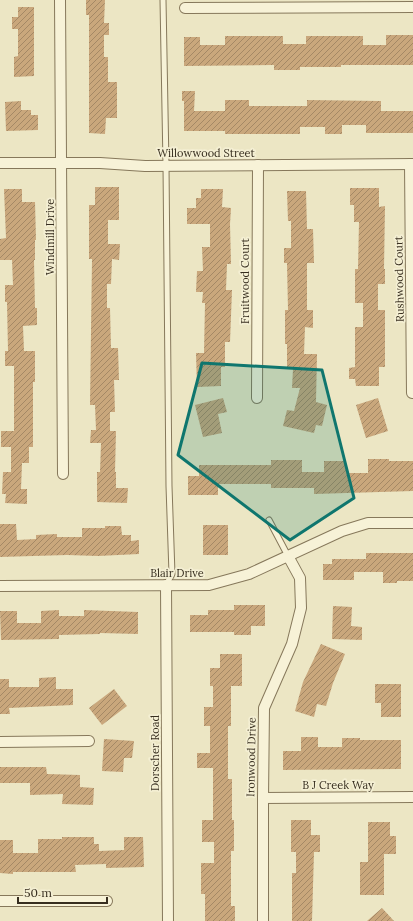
<svg xmlns="http://www.w3.org/2000/svg" width="413" height="921" viewBox="0 0 413 921" font-family="Lora,serif">
<style>
.building{fill:url(#building-hatch)}
.lines{fill:none;stroke-linecap:round;stroke-linejoin:round}
.lane-casing{stroke:#86785b;stroke-width:7}
.street-casing{stroke:#86785b;stroke-width:12}
.lane{stroke:#f7f2d7;stroke-width:5}
.street{stroke:#f7f2d7;stroke-width:10}
.marked{fill:#0f766e;fill-opacity:0.2;stroke:#0f766e;stroke-width:3;stroke-linejoin:round}
.labels{text-anchor:middle;dominant-baseline:central;stroke-width:3.5;stroke-linejoin:round;paint-order:stroke}
.street-label{font-size:11px;fill:#372e1f;stroke:#f4efd3}
</style>
<defs>
<pattern id="building-hatch" width="6" height="6" patternUnits="userSpaceOnUse"><rect width="6" height="6" fill="#c9a77c"/><path d="M-1 1l2-2M0 6l6-6M5 7l2-2" fill="none" stroke="#a48865"/></pattern>
</defs>
<rect width="100%" height="100%" fill="#ece6c4"/>
<g class="building">
<path d="M86 0H105L104 23H109V35H104V57H108V82H117V118H106L105 134 89 133V15H86Z"/>
<path d="M18 7H34V76L14 77V57L18 56V29H12V17H18Z"/>
<path d="M386 35H413V65H341V67H300V70H274V65L184 66V37H200V45H225V36H283V44H306V36H363V45H386Z"/>
<path d="M182 91H195L194 111H225V100H249V106H307V100L381 101V111H413V133H366V125H342V134H325V127H300V134H225V131H184V101H182Z"/>
<path d="M21 101V110H31V115H38V130L6 131 5 102Z"/>
<path d="M95 187H119V220H108V244H120L119 260 112 259 111 284H107V308H110L111 348H118L119 380H114L115 412H110V431H116L115 472H116V488H128L127 503 97 502V472H100L101 443H90L91 430H96L95 405H90L92 259H89V205H95Z"/>
<path d="M350 188H379V207L385 206 384 269H385V284H378V310H385V367H379V386H356L355 379H349V368L355 367V327H363V303H355V269H358L359 222H354V205H350Z"/>
<path d="M4 189H22V202H35L36 240H35V260H34L35 308H37V325L23 326 24 351H35V382H33V447H29V463H22L21 489H27V504L5 503 6 494H2L3 472H11V447H1V431H14V366H5V351H8L7 302H5V285H13L12 260H0V239L6 238Z"/>
<path d="M201 189H223L222 207 231 208 230 224 231 264H227L226 290H232L230 342H225V367H221V386L197 387 196 353H204L205 303H202L203 292H196L197 271H203L202 247H210V224H187V208H196V198H201Z"/>
<path d="M287 191H306L307 229H313L314 263H307V310H313V328L305 327 304 354H317L316 402 327 405 322 426 316 425 314 433 283 426 287 410 294 411 300 388H292L293 369H287V344H285V310H288L287 263H284V248H291V221H288Z"/>
<path d="M223 398 227 412 218 414 222 433 203 437 195 405Z"/>
<path d="M378 398 388 431 366 438 356 405Z"/>
<path d="M368 459H389V461H413V491L314 494V488H271V484H218V495H188V476H199V465H271V460H302V472H324V461H346V473H368Z"/>
<path d="M0 524H16L17 540 36 539V535L57 534V537H82V528H105V526H121L122 535H131V541L139 540V554L98 556 67 555 0 557Z"/>
<rect x="203" y="525" width="25" height="30"/>
<path d="M366 553H413V581H397V583H383V572H354V580H323V564H332V559H366Z"/>
<path d="M234 605H265V626H251V635H234V632H190V615H208V610H234Z"/>
<path d="M333 606 352 607 351 626 362 627V640L332 639Z"/>
<path d="M59 610V616H84V610L138 612V634L100 633V634L59 635V639L1 640 0 611H17V623H41V611Z"/>
<path d="M321 644 345 654 333 683 326 706 317 704 314 717 295 711 303 682Z"/>
<path d="M220 654H242V686H231V726H228V779H232V820H234V851H231V906H235V921H205V894H201V863H214V842H202V820H213V768H197V753H210V726H204V707H213V686H210V668H220Z"/>
<path d="M56 677V689H73V705L9 708 10 714H0V679H9V687H39V678Z"/>
<path d="M375 684H401V717H381V703H375Z"/>
<path d="M114 689 127 706 102 725 89 708Z"/>
<path d="M301 737H318V747H342V738H360V740H401V769L283 770V751H301Z"/>
<path d="M104 739 134 741 132 758H124L123 772 102 771Z"/>
<path d="M0 767H46L47 774 80 775V787L94 788 93 805 62 804 63 794 30 795V783H0Z"/>
<path d="M291 820H311V835H320V852H314L312 921H292V873H296V852H291Z"/>
<path d="M368 822H390V836H396V854H384V895H360V862H368Z"/>
<path d="M62 837H94V844H99V851L124 850V837H143L144 867 106 868V864L75 865 76 872H13V874L0 873V840H13V853H38V839H62Z"/>
<path d="M382 908 394 921H367Z"/>
</g>
<g class="lines">
<defs>
<g id="lane">
<path d="M163 0 166 165 169 486 172 574 166 585"/>
<path d="M269 520 288 556"/>
</g>
<g id="street">
<path d="M60 0 63 474"/>
<path d="M185 8 413 7"/>
<path d="M0 163H100L145 166 413 164"/>
<path d="M410 164 412 393"/>
<path d="M257 398 258 165"/>
<path d="M166 585 168 921"/>
<path d="M0 586 209 585 249 574 342 531 368 523H413"/>
<path d="M0 742 89 741"/>
<path d="M263 798 413 797"/>
<path d="M0 901H107"/>
<path d="M263 921V798L264 708 292 644 301 608 300 578 288 556"/>
</g>
</defs>
<use href="#lane" class="lane-casing"/>
<use href="#street" class="street-casing"/>
<use href="#lane" class="lane"/>
<use href="#street" class="street"/>
</g>
<path class="marked" d="M202 363 322 370 354 498 290 540 178 455Z"/>
<g class="labels">
<g class="street-label">
<text x="206" y="153">Willowwood Street</text>
<text transform="translate(50 237) rotate(-90)">Windmill Drive</text>
<text transform="translate(399 279) rotate(-91)">Rushwood Court</text>
<text transform="translate(245 281) rotate(-90)">Fruitwood Court</text>
<text x="177" y="573">Blair Drive</text>
<text transform="translate(155 753) rotate(-90)">Dorscher Road</text>
<text transform="translate(251 757) rotate(-89)">Ironwood Drive</text>
<text x="338" y="785">B J Creek Way</text>
</g>
</g>
<path d="M18 897v6h89v-6" fill="none" stroke="#372e1f" stroke-width="2"/>
<text x="24" y="897" font-size="12" fill="#372e1f" stroke="#f4efd3" stroke-width="3" paint-order="stroke">50 m</text>
</svg>
